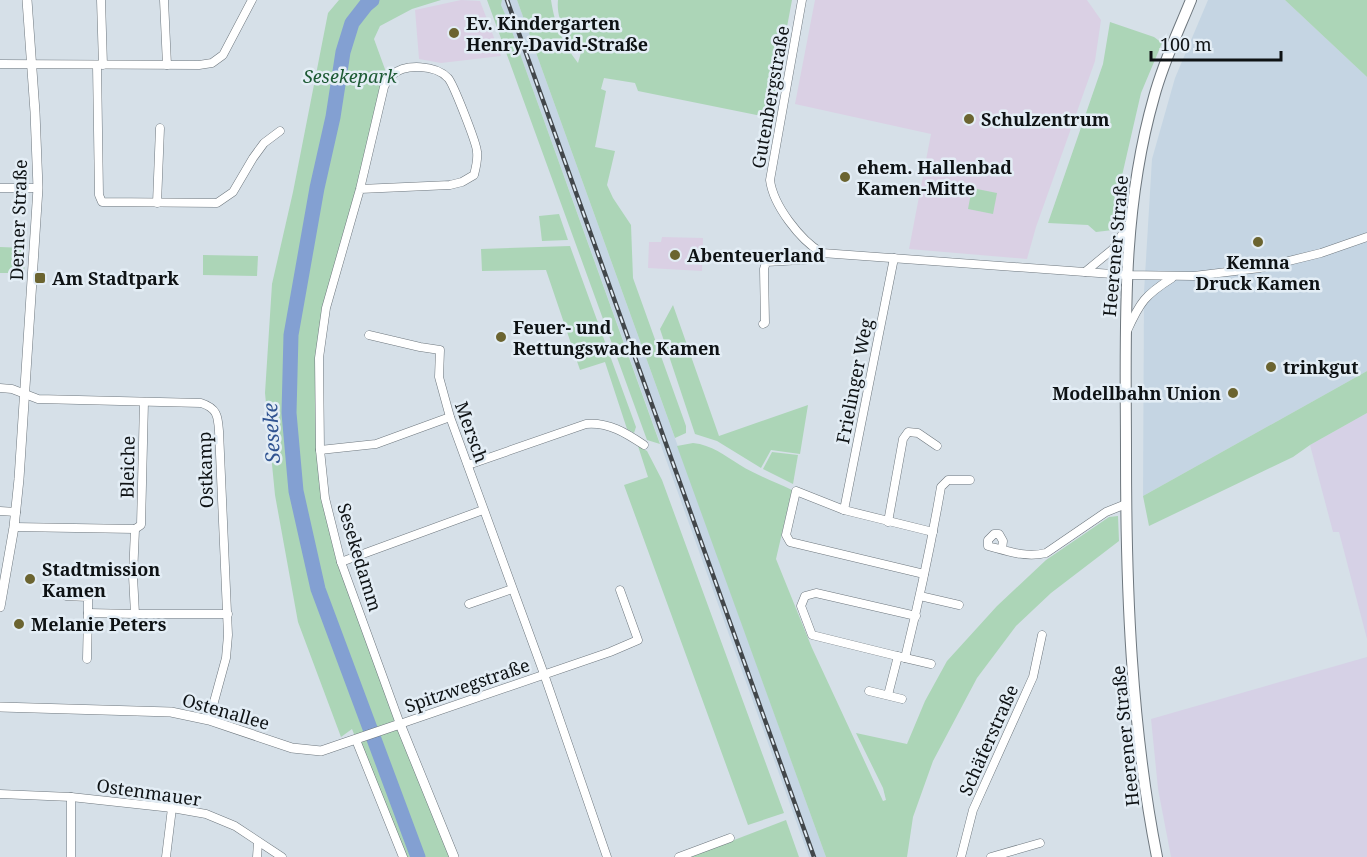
<svg xmlns="http://www.w3.org/2000/svg" width="1367" height="857" viewBox="0 0 1367 857" font-family="'Noto Serif',serif">
<style>
.commercial{fill:#d6d1e6}
.built{fill:#c5d5e3}
.education{fill:#dad0e4}
.green{fill:#acd5b7}
.lines{fill:none;stroke-linecap:round;stroke-linejoin:round}
.river{stroke:#83a0d2;stroke-width:15}
.minor-casing{stroke:#6e777e;stroke-width:9}
.tertiary-casing{stroke:#6e777e;stroke-width:10}
.secondary-casing{stroke:#6e777e;stroke-width:12}
.minor{stroke:#fff;stroke-width:8}
.tertiary{stroke:#fff;stroke-width:9}
.secondary{stroke:#fff;stroke-width:10}
.rail-casing{stroke:#42474b;stroke-width:4.5}
.rail{stroke:#e3edf5;stroke-width:2;stroke-dasharray:7;stroke-linecap:butt}
.poi-dot{fill:#6b6430;stroke:#e3edf5;stroke-width:2}
.labels{text-anchor:middle;dominant-baseline:central;stroke-width:5;stroke-linejoin:round;paint-order:stroke}
.poi-label{font-size:18px;font-weight:bold;fill:#0e1214;stroke:#e3edf5;text-anchor:start}
.park-label{font-size:18px;font-style:italic;fill:#1d5a34;stroke:#e3edf5}
.street-label{font-size:18px;fill:#0e1214;stroke:#e3edf5}
.water-label{font-size:20px;font-style:italic;fill:#305391;stroke:#e3edf5}
</style>
<rect width="100%" height="100%" fill="#d6e0e8"/>
<g class="commercial">
<path d="M1367 413V639L1339 532H1333L1310 445Z"/>
<path d="M1367 657V857H1171L1158 789 1151 719Z"/>
</g>
<g class="built">
<path d="M502 0H517L826 857H809L509 23 501 5Z"/>
<path d="M1208 0H1285L1367 77V371L1143 496 1144 292 1152 159 1175 78Z"/>
</g>
<g class="education">
<path d="M461 0 480 1 501 56 441 63 419 59 415 10Z"/>
<path d="M815 0H1087L1101 20 1095 61 1036 227 1027 259 909 249 931 134 795 104Z"/>
<path d="M662 237 703 238 702 271 648 268 649 242H661Z"/>
</g>
<g class="green">
<path d="M339 0H441L412 9 380 26 374 39 386 72 318 344V447L335 547 453 857H404L352 729 341 737 298 622 275 495 265 393 272 284 293 192 328 13Z"/>
<path d="M487 0H502L501 5 509 23 660 444 647 440Z"/>
<path d="M517 0H551C555 26 562 42 578 63L582 49C567 38 556 20 558 0H792L771 113 767 117 638 91 635 83 604 78 601 89 606 91 595 147 615 151 607 185 613 198 631 225 633 278 686 426V433L675 438Z"/>
<path d="M1285 0H1367V77Z"/>
<path d="M1110 22 1154 37 1162 43 1141 93 1121 180 1113 230 1096 232 1088 225 1048 223 1103 64Z"/>
<path d="M972 188 997 193 993 214 968 209Z"/>
<path d="M559 214 568 240 542 241 539 216Z"/>
<path d="M570 246 636 427 634 433 627 429 605 362 580 370 546 270 482 271 481 249Z"/>
<path d="M0 247 26 248 24 273H0Z"/>
<path d="M203 255 258 256 257 276 203 275Z"/>
<path d="M673 305 719 436 808 405 800 454 771 450 761 468 717 441 695 434 660 329Z"/>
<path d="M1367 371V413L1310 445 1293 457 1149 526 1143 496Z"/>
<path d="M693 443C712 445 724 455 740 465 756 475 775 482 792 490L776 559 812 648 883 801 886 800 883 788 856 733 907 744 925 701 947 661 997 606 1046 560 1109 517 1118 516 1119 541 1051 593 1016 626 977 678 933 761 913 817 907 857H826L677 446Z"/>
<path d="M638 446 647 451 662 480 784 813 748 825 624 485 648 477Z"/>
<path d="M772 452 798 455 793 484 763 469Z"/>
<path d="M786 820 799 857H690Z"/>
</g>
<g class="lines">
<path class="river" d="M372 0 366 5 352 23 343 52 333 117 317 188 291 335 289 413 296 491 318 589 418 857"/>
<defs>
<g id="minor">
<path d="M101 0 103 65"/>
<path d="M164 0 167 65"/>
<path d="M802 0 770 180C773 205 800 240 822 253L1126 275 1194 276 1260 268 1321 253 1367 237"/>
<path d="M0 64 199 65 212 63 223 55 252 0"/>
<path d="M97 65 99 195 102 202 217 203 233 192 253 158 264 143 280 131"/>
<path d="M0 188H38"/>
<path d="M360 189 450 185 462 182 474 175C476 167 478 160 477 152 477 144 453 83 448 78 436 65 405 63 392 75 388 78 386 83 384 87L360 189 326 308 319 358 320 450 325 498 341 562 400 724 610 652 638 640 620 590"/>
<path d="M157 203 160 128"/>
<path d="M1085 272 1113 249 1130 222"/>
<path d="M763 324 765 323 764 269 766 262 818 259 822 253"/>
<path d="M1127 331C1140 302 1145 295 1172 278"/>
<path d="M369 335 420 347 440 350 439 377 450 417 544 674 607 857"/>
<path d="M0 388 12 389 38 399 201 403C217 408 218 416 219 431L228 635 226 658 209 720"/>
<path d="M320 450 376 444 450 417"/>
<path d="M468 465 586 424C609 422 626 433 644 445"/>
<path d="M844 510 894 258"/>
<path d="M0 511 16 512"/>
<path d="M888 522 903 439 908 432 918 433 937 446"/>
<path d="M14 527 135 529 141 525 144 402"/>
<path d="M135 529 133 576 135 614H228"/>
<path d="M1002 549 1003 541 999 534H994L988 540V546C1007 551 1026 558 1046 553L1106 512 1126 504"/>
<path d="M341 562 483 510"/>
<path d="M924 574 790 542 786 535 796 491 844 510 933 532"/>
<path d="M66 596 88 597V613"/>
<path d="M920 596 959 605"/>
<path d="M469 604 512 589"/>
<path d="M916 616 816 593 805 596 801 606 812 635 905 658C919 601 931 545 941 487L948 480H970"/>
<path d="M905 658 931 664"/>
<path d="M87 659 88 613 135 614"/>
<path d="M869 691 902 699"/>
<path d="M888 695 898 656"/>
<path d="M356 740 403 857"/>
<path d="M0 794 71 797 172 808 206 814 235 826 282 857"/>
<path d="M71 797V857"/>
<path d="M166 857 172 808"/>
<path d="M257 857 258 842"/>
<path d="M679 857 730 838"/>
<path d="M961 857 973 810 1033 677 1042 635"/>
<path d="M991 857 1040 843"/>
</g>
<g id="tertiary">
<path d="M0 607 14 527 19 479 38 188 35 112 27 0"/>
<path d="M0 707 171 712 209 720 292 748 321 751 400 724 454 857"/>
</g>
<path id="secondary" d="M1157 857C1131 726 1126 589 1126 456 1126 334 1120 216 1154 97 1163 63 1178 32 1191 0"/>
</defs>
<use href="#minor" class="minor-casing"/>
<use href="#tertiary" class="tertiary-casing"/>
<use href="#secondary" class="secondary-casing"/>
<use href="#minor" class="minor"/>
<use href="#tertiary" class="tertiary"/>
<use href="#secondary" class="secondary"/>
<defs>
<path id="rail" d="M507 0 814 857"/>
</defs>
<use href="#rail" class="rail-casing"/>
<use href="#rail" class="rail"/>
</g>
<g class="poi-dot">
<circle cx="454" cy="33" r="6"/>
<circle cx="969" cy="119" r="6"/>
<circle cx="845" cy="177" r="6"/>
<circle cx="1258" cy="242" r="6"/>
<circle cx="675" cy="255" r="6"/>
<rect x="34" y="272" width="12" height="12" rx="3"/>
<circle cx="501" cy="337" r="6"/>
<circle cx="1271" cy="367" r="6"/>
<circle cx="1233" cy="393" r="6"/>
<circle cx="30" cy="579" r="6"/>
<circle cx="19" cy="624" r="6"/>
</g>
<g class="labels">
<g class="poi-label">
<text x="466" y="23">Ev. Kindergarten<tspan x="466" dy="21">Henry-David-Straße</tspan></text>
<text x="981" y="119">Schulzentrum</text>
<text x="857" y="167">ehem. Hallenbad<tspan x="857" dy="21">Kamen-Mitte</tspan></text>
<text x="687" y="255">Abenteuerland</text>
<text x="1258" y="262" text-anchor="middle">Kemna<tspan x="1258" dy="21">Druck Kamen</tspan></text>
<text x="52" y="278">Am Stadtpark</text>
<text x="513" y="327">Feuer- und<tspan x="513" dy="21">Rettungswache Kamen</tspan></text>
<text x="1283" y="367">trinkgut</text>
<text x="1221" y="393" text-anchor="end">Modellbahn Union</text>
<text x="42" y="569">Stadtmission<tspan x="42" dy="21">Kamen</tspan></text>
<text x="31" y="624">Melanie Peters</text>
</g>
<g class="park-label">
<text x="350" y="76">Sesekepark</text>
</g>
<g class="street-label">
<text transform="translate(770 97) rotate(-80)">Gutenbergstraße</text>
<text transform="translate(18 220) rotate(-88)">Derner Straße</text>
<text transform="translate(1115 246) rotate(-85)">Heerener Straße</text>
<text transform="translate(854 381) rotate(-79)">Frielinger Weg</text>
<text transform="translate(472 432) rotate(70)">Mersch</text>
<text transform="translate(127 467) rotate(-89)">Bleiche</text>
<text transform="translate(205 470) rotate(-92)">Ostkamp</text>
<text transform="translate(360 557) rotate(73)">Sesekedamm</text>
<text transform="translate(467 685) rotate(-19)">Spitzwegstraße</text>
<text transform="translate(226 711) rotate(16)">Ostenallee</text>
<text transform="translate(1125 736) rotate(-96)">Heerener Straße</text>
<text transform="translate(988 740) rotate(-66)">Schäferstraße</text>
<text transform="translate(149 792) rotate(8)">Ostenmauer</text>
</g>
<g class="water-label">
<text transform="translate(271 433) rotate(-93)">Seseke</text>
</g>
</g>
<path d="M1151 51v9h130v-9" fill="none" stroke="#0e1214" stroke-width="3"/>
<text x="1160" y="51" font-size="18" fill="#0e1214" stroke="#e3edf5" stroke-width="4.5" paint-order="stroke">100 m</text>
</svg>
